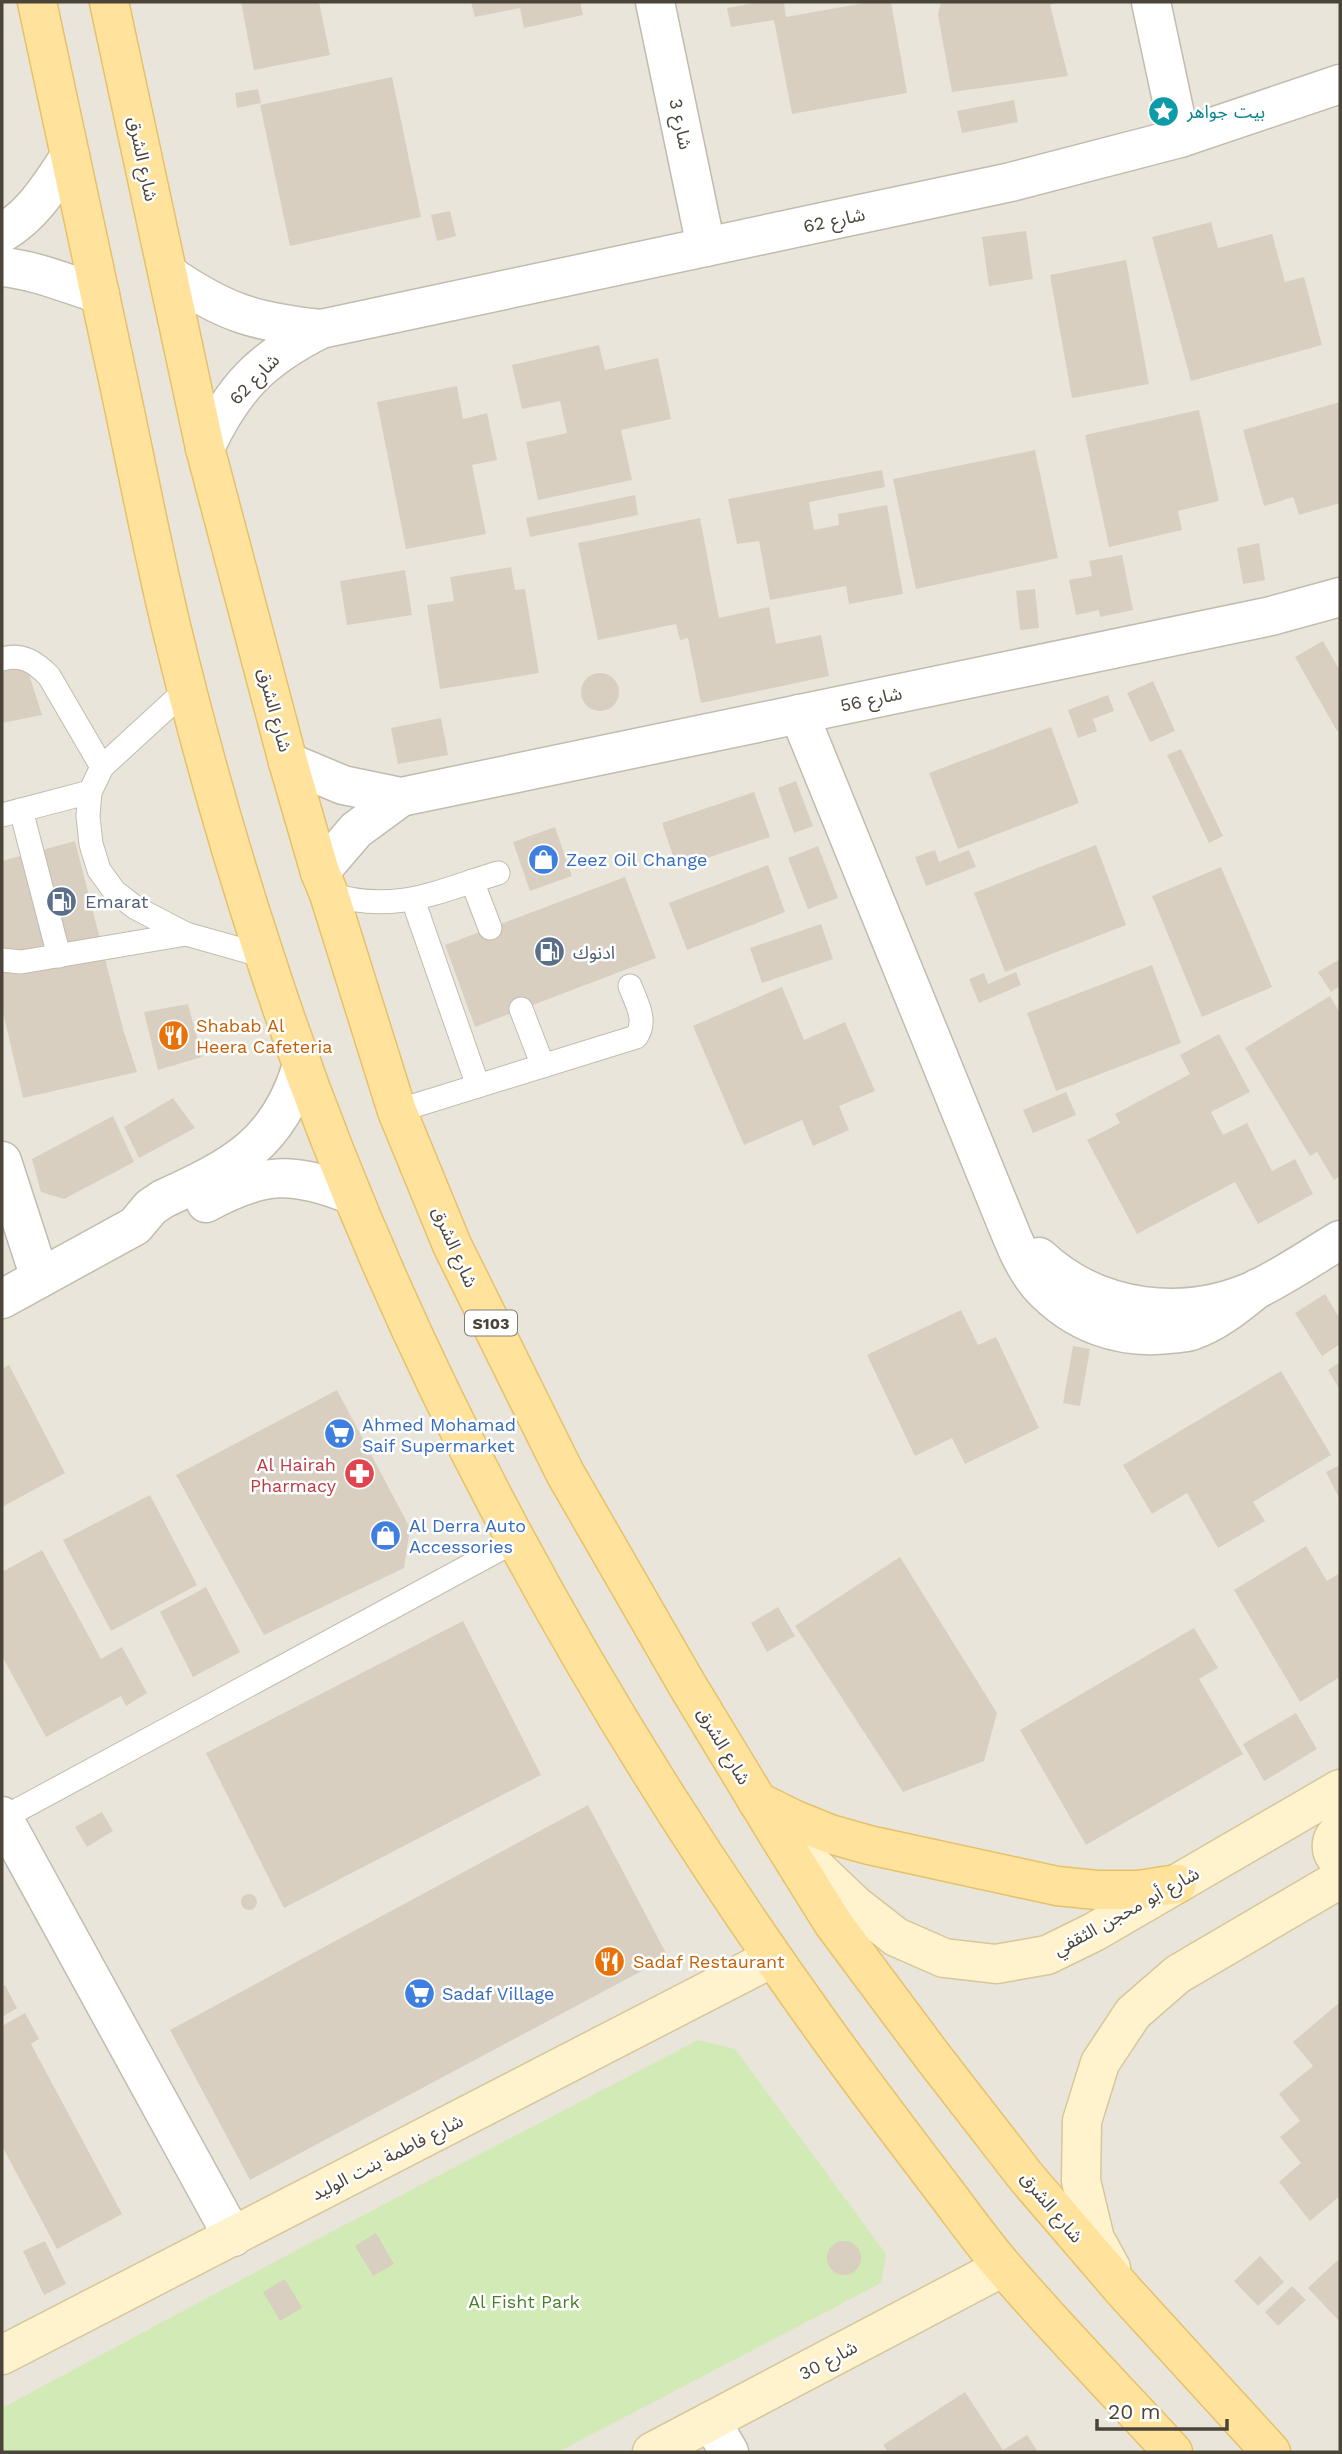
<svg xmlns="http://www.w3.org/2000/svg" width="1342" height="2454" viewBox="0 0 1342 2454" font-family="'Work Sans','Noto Sans Arabic',sans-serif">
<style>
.residential{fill:#eae5da}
.green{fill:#d2eab5}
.building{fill:#d8cfc1}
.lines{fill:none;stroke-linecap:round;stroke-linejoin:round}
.lane-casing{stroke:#c2bbae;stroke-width:25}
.street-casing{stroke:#c2bbae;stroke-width:41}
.secondary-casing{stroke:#d6c79b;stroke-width:41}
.primary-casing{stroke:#e6c16a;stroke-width:41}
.lane{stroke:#fff;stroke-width:23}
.street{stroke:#fff;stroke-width:38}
.secondary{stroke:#fff3cd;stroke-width:38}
.primary{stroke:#ffe39c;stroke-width:38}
.labels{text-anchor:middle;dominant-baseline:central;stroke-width:5;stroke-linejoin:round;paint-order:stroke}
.shield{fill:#fff;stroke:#817c74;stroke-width:2}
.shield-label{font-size:16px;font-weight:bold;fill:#4b4439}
.culture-label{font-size:18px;fill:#0d838f;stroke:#fff;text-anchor:start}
.street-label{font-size:18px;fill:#4b4439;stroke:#fff}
.shop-label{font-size:18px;fill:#366cbe;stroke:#fff;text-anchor:start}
.service-label{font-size:18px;fill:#4e5e75;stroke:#fff;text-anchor:start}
.food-label{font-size:18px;fill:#c56008;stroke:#fff;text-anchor:start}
.health-label{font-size:18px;fill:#be3a42;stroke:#fff;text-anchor:end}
.park-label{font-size:18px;fill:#4a7f2a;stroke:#fff}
</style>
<rect width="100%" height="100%" fill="#f6f3ec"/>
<rect class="residential" x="2" y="2" width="1338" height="2450"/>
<path class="green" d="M698 2040 735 2049 886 2254 881 2283 558 2452H2V2408L308 2244Z"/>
<g class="building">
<path d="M241 2H319L330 55 254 70Z"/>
<path d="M471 2H580L583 15 524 28 520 8 475 17Z"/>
<path d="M760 2H784L786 17 870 2H891L907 93 792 114 774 20 731 27 727 8Z"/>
<path d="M941 2H1059L1050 5 1068 76 952 92 938 15Z"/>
<path d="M392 77 421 217 290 246 260 105Z"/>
<path d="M258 89 261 103 237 108 235 93Z"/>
<path d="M1014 100 1018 122 962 133 957 111Z"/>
<path d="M450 211 456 236 437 241 431 215Z"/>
<path d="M1211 222 1218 248 1272 234 1285 282 1304 277 1322 345 1191 381 1152 237Z"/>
<path d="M1026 231 1033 279 989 286 982 237Z"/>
<path d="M1126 260 1149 384 1072 398 1050 275Z"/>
<path d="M599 345 605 370 658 358 671 419 621 430 632 480 538 500 526 442 567 433 560 401 522 409 512 365Z"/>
<path d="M457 386 463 419 487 413 497 460 472 465 486 534 406 549 377 402Z"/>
<path d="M1340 402V503L1299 515 1293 497 1264 506 1243 430Z"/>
<path d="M1199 410 1219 501 1178 511 1182 530 1109 547 1085 435Z"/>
<path d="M1035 450 1058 558 916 589 893 479Z"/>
<path d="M882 470 885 487 809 502 814 530 839 525 838 514 887 505 903 594 849 604 846 586 770 600 759 541 737 544 728 499Z"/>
<path d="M635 495 638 515 530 537 526 518Z"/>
<path d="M700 518 719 618 769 607 776 644 821 635 829 676 701 703 688 638 680 640 676 624 598 640 578 543Z"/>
<path d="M1259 543 1265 580 1243 584 1237 548Z"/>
<path d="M1122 555 1133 610 1100 617 1099 610 1076 615 1069 580 1092 576 1089 561Z"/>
<path d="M511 567 515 590 525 589 539 673 440 689 427 605 454 601 450 577Z"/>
<path d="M405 570 412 615 347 625 340 581Z"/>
<path d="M1035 589 1039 628 1020 630 1016 591Z"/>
<path d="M1323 641 1340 671V729L1337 731 1295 657Z"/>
<path d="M26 665 42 715 2 723V672Z"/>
<circle cx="600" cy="692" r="19"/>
<path d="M1153 681 1175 731 1150 742 1127 693Z"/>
<path d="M1108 695 1114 711 1093 719 1097 731 1078 738 1068 710Z"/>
<path d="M441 718 448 755 398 764 391 728Z"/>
<path d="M1051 727 1079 803 958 849 929 773Z"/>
<path d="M1181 749 1223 836 1209 843 1167 755Z"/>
<path d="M796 781 813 826 794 833 778 788Z"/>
<path d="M754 792 770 837 677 868 662 823Z"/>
<path d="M555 827 572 876 530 891 513 842Z"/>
<path d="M75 841 123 1029 137 1072 23 1098 2 1008V861Z"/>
<path d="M1096 845 1126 925 1005 972 974 893Z"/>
<path d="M818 846 838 898 808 909 788 858Z"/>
<path d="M935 850 939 862 969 850 976 867 926 886 915 857Z"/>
<path d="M768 865 785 912 687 950 669 903Z"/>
<path d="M1221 867 1272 987 1202 1017 1152 896Z"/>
<path d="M625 877 656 958 475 1027 445 945Z"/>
<path d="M821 924 833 959 762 983 750 948Z"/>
<path d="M1340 959V986L1331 992 1318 972Z"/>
<path d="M1152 965 1181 1043 1056 1091 1027 1013Z"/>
<path d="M1016 972 1021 985 979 1003 969 979 984 973 988 984Z"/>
<path d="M782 987 804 1040 845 1022 875 1091 839 1106 849 1130 813 1146 802 1120 744 1145 693 1026Z"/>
<path d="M1330 996 1340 1013V1176L1334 1180 1317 1152 1310 1156 1245 1048Z"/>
<path d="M188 1004 202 1057 158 1070 144 1012Z"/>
<path d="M1219 1034 1250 1092 1211 1112 1223 1135 1247 1123 1272 1171 1295 1159 1313 1194 1258 1224 1235 1182 1137 1234 1087 1140 1120 1123 1115 1114 1190 1074 1180 1055Z"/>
<path d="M1066 1092 1076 1115 1033 1133 1023 1110Z"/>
<path d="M173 1098 195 1128 139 1158 124 1127Z"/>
<path d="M113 1116 134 1162 64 1199 41 1192 32 1159Z"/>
<path d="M1325 1294 1340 1319V1344L1322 1356 1295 1313Z"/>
<path d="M961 1310 978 1345 996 1337 1039 1428 965 1464 952 1438 915 1456 867 1355Z"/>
<path d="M1073 1346 1090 1349 1080 1406 1063 1403Z"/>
<path d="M1340 1362V1390L1328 1370Z"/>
<path d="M9 1365 65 1473 2 1507V1369Z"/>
<path d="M1281 1371 1331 1455 1253 1502 1265 1521 1218 1548 1187 1493 1152 1514 1123 1465Z"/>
<path d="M337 1390 410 1528 404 1568 264 1635 176 1475Z"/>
<path d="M1340 1465V1500L1326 1472Z"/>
<path d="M150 1495 197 1585 111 1631 63 1540Z"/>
<path d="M1306 1546 1327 1581 1340 1573V1677L1300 1702 1234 1590Z"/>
<path d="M42 1550 101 1659 122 1647 147 1693 126 1706 121 1696 46 1737 2 1656V1572Z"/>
<path d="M900 1557 997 1713 984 1761 903 1792 795 1626Z"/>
<path d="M206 1587 240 1652 193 1677 160 1612Z"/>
<path d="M778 1607 795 1636 767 1652 751 1623Z"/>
<path d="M463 1621 541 1775 284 1908 206 1753Z"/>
<path d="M1194 1628 1218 1668 1199 1679 1243 1754 1086 1845 1020 1730Z"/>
<path d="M1296 1713 1317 1749 1264 1781 1243 1744Z"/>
<path d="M588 1805 668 1957 250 2180 170 2030Z"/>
<path d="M102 1812 113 1831 87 1847 75 1827Z"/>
<circle cx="249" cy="1902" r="8"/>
<path d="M5 1985 17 2008 2 2017V1986Z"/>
<path d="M1340 2002V2196L1310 2221 1279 2182 1301 2163 1280 2137 1300 2121 1279 2094 1313 2066 1293 2042Z"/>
<path d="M25 2013 39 2039 31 2044 122 2214 57 2249 2 2146V2026Z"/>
<path d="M376 2233 394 2264 373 2276 355 2246Z"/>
<circle cx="844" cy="2258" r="17"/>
<path d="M45 2241 66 2284 44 2295 23 2251Z"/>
<path d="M1260 2256 1284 2282 1258 2306 1234 2281Z"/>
<path d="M1340 2258V2322L1308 2288Z"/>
<path d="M285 2279 302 2308 280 2321 263 2292Z"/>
<path d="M1292 2286 1306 2300 1278 2326 1265 2312Z"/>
<path d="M965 2392 1003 2450 1027 2435 1038 2452H888L883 2445Z"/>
</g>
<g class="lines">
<defs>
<g id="lane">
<path d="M2 659C22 653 35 662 49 676L102 767"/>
<path d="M187 689 102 767 90 792 88 816 91 844 99 870 115 892 136 908 186 934 264 956"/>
<path d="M21 810 59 956"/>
<path d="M2 815 90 792"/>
<path d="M472 881 490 928"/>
<path d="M329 894C395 914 436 892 498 873"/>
<path d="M413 900 478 1086"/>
<path d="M2 960 21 962 186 934"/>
<path d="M521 1009 543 1066"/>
<path d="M397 1111 636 1037C648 1021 636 1002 630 986"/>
<path d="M3 1818 517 1540"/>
</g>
<g id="street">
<path d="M655 2 706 247"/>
<path d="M1151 2 1180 138"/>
<path d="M2 233C33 215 51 185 70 156"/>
<path d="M2 267C36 270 67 284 100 294"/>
<path d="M168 274C223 312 254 322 321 329"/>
<path d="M205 448C233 388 261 359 321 329L1011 182 1180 138 1340 84"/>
<path d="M799 714 1003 1215C1013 1239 1023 1267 1040 1286 1074 1323 1120 1340 1170 1334 1177 1333 1184 1333 1191 1331 1217 1322 1237 1305 1258 1288"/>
<path d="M288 762 343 785 401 797 1271 616 1340 597"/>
<path d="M320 872 356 830 401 797"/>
<path d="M2 1161 40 1278"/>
<path d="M206 1203C263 1172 292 1171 352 1195"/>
<path d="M1039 1257C1098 1312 1185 1322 1257 1289 1286 1275 1313 1256 1340 1240"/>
<path d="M2 1299 135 1226 151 1207 163 1199C233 1167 279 1144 302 1065"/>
<path d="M2 1816 233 2237"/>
<path d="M711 2421 729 2452"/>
</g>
<g id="secondary">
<path d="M1340 1831C1329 1839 1329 1853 1340 1861"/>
<path d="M790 1843 855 1905 896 1937 944 1958 996 1964 1047 1955 1094 1932 1340 1789"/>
<path d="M1111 2268 1095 2239 1081 2181 1082 2121 1100 2063 1133 2013 1178 1974 1340 1879"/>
<path d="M2 2355 772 1958"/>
<path d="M652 2452 1003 2267"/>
</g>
<g id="primary">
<path d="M37 2C65 132 93 263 121 393 137 469 152 546 170 622 197 734 228 845 264 954 388 1339 587 1700 822 2027 862 2083 904 2138 946 2193 965 2218 984 2245 1005 2269 1059 2332 1117 2391 1173 2452"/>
<path d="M109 2 205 448 288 762 320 872 329 894 397 1111 452 1245 565 1473 686 1683 772 1825 833 1923 933 2057 1027 2178 1124 2291 1271 2452"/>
<path d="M757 1801 793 1819 830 1834 869 1845 1057 1886 1097 1890H1138L1177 1884"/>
</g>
</defs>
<use href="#lane" class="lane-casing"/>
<use href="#street" class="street-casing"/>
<use href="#secondary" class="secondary-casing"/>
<use href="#primary" class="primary-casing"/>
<use href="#lane" class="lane"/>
<use href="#street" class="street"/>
<use href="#secondary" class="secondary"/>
<use href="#primary" class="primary"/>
</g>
<defs>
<symbol id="sight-disc" viewBox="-11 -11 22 22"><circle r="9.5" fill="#0f9aa8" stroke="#fff"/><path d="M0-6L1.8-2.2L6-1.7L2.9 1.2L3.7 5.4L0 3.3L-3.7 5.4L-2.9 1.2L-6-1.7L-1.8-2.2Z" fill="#fff"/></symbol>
<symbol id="shop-disc" viewBox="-11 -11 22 22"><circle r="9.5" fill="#3f7fe0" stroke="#fff"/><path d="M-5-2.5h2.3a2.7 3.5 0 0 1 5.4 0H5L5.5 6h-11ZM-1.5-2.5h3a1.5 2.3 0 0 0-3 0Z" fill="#fff"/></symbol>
<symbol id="fuel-disc" viewBox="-11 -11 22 22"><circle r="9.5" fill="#5c6f8a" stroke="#fff"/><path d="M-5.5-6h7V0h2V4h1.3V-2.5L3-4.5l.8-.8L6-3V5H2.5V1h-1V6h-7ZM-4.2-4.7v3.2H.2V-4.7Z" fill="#fff"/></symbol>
<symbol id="restaurant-disc" viewBox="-11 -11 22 22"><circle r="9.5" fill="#e8710a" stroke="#fff"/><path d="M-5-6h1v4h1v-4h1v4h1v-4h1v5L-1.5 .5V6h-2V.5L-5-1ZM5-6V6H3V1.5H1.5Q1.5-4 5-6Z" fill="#fff"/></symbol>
<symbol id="supermarket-disc" viewBox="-11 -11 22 22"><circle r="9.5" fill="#3f7fe0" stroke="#fff"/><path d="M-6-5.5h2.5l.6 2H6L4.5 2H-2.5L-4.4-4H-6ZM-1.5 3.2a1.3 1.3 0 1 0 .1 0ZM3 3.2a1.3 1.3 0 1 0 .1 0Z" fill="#fff"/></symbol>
<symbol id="pharmacy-disc" viewBox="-11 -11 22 22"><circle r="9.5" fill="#e0444e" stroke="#fff"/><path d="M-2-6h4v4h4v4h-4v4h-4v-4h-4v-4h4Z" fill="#fff"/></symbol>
</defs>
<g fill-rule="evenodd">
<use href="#sight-disc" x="1146" y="94" width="35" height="35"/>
<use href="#shop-disc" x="526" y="842" width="35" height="35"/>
<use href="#fuel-disc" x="44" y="884" width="35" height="35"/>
<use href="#fuel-disc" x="532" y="934" width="35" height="35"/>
<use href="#restaurant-disc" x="156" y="1018" width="35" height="35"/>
<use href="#supermarket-disc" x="322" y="1416" width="35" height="35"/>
<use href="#pharmacy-disc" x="342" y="1456" width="35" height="35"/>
<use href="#shop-disc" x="368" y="1518" width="35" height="35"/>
<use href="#restaurant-disc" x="592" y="1944" width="35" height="35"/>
<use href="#supermarket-disc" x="402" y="1976" width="35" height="35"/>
</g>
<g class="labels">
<rect class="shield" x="465" y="1310.5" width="52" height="25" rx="5"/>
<g class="shield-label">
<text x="491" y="1323">S103</text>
</g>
<g class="culture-label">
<text x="1187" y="111">بيت جواهر</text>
</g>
<g class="street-label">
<text transform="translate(681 124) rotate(78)">شارع 3</text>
<text transform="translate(143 159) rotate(78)">شارع الشرق</text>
<text transform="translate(834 220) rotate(-12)">شارع 62</text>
<text transform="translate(254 379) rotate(-46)">شارع 62</text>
<text transform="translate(871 699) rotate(-12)">شارع 56</text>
<text transform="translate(275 710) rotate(75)">شارع الشرق</text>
<text transform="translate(455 1247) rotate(66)">شارع الشرق</text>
<text transform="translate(724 1746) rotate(59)">شارع الشرق</text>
<text transform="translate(1126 1911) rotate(-29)">شارع أبو محجن الثقفي</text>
<text transform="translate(387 2157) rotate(-27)">شارع فاطمة بنت الوليد</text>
<text transform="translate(1052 2207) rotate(50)">شارع الشرق</text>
<text transform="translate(828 2360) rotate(-28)">شارع 30</text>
</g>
<g class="shop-label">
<text x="566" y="859">Zeez Oil Change</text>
<text x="362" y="1424">Ahmed Mohamad<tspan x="362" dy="21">Saif Supermarket</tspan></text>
<text x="409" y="1525">Al Derra Auto<tspan x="409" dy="21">Accessories</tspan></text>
<text x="442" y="1993">Sadaf Village</text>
</g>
<g class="service-label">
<text x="85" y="901">Emarat</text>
<text x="573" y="952">ادنوك</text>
</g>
<g class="food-label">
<text x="196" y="1025">Shabab Al<tspan x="196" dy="21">Heera Cafeteria</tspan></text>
<text x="633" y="1961">Sadaf Restaurant</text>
</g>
<g class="health-label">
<text x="336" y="1464">Al Hairah<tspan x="336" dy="21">Pharmacy</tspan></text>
</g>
<g class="park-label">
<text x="524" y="2301">Al Fisht Park</text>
</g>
</g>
<rect width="1342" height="2454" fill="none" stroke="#4b4439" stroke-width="7"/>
<path d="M1097 2419v10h130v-10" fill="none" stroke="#4b4439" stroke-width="3.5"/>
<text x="1108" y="2419" font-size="21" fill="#4b4439" stroke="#ffffff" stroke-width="5" paint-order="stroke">20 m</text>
</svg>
